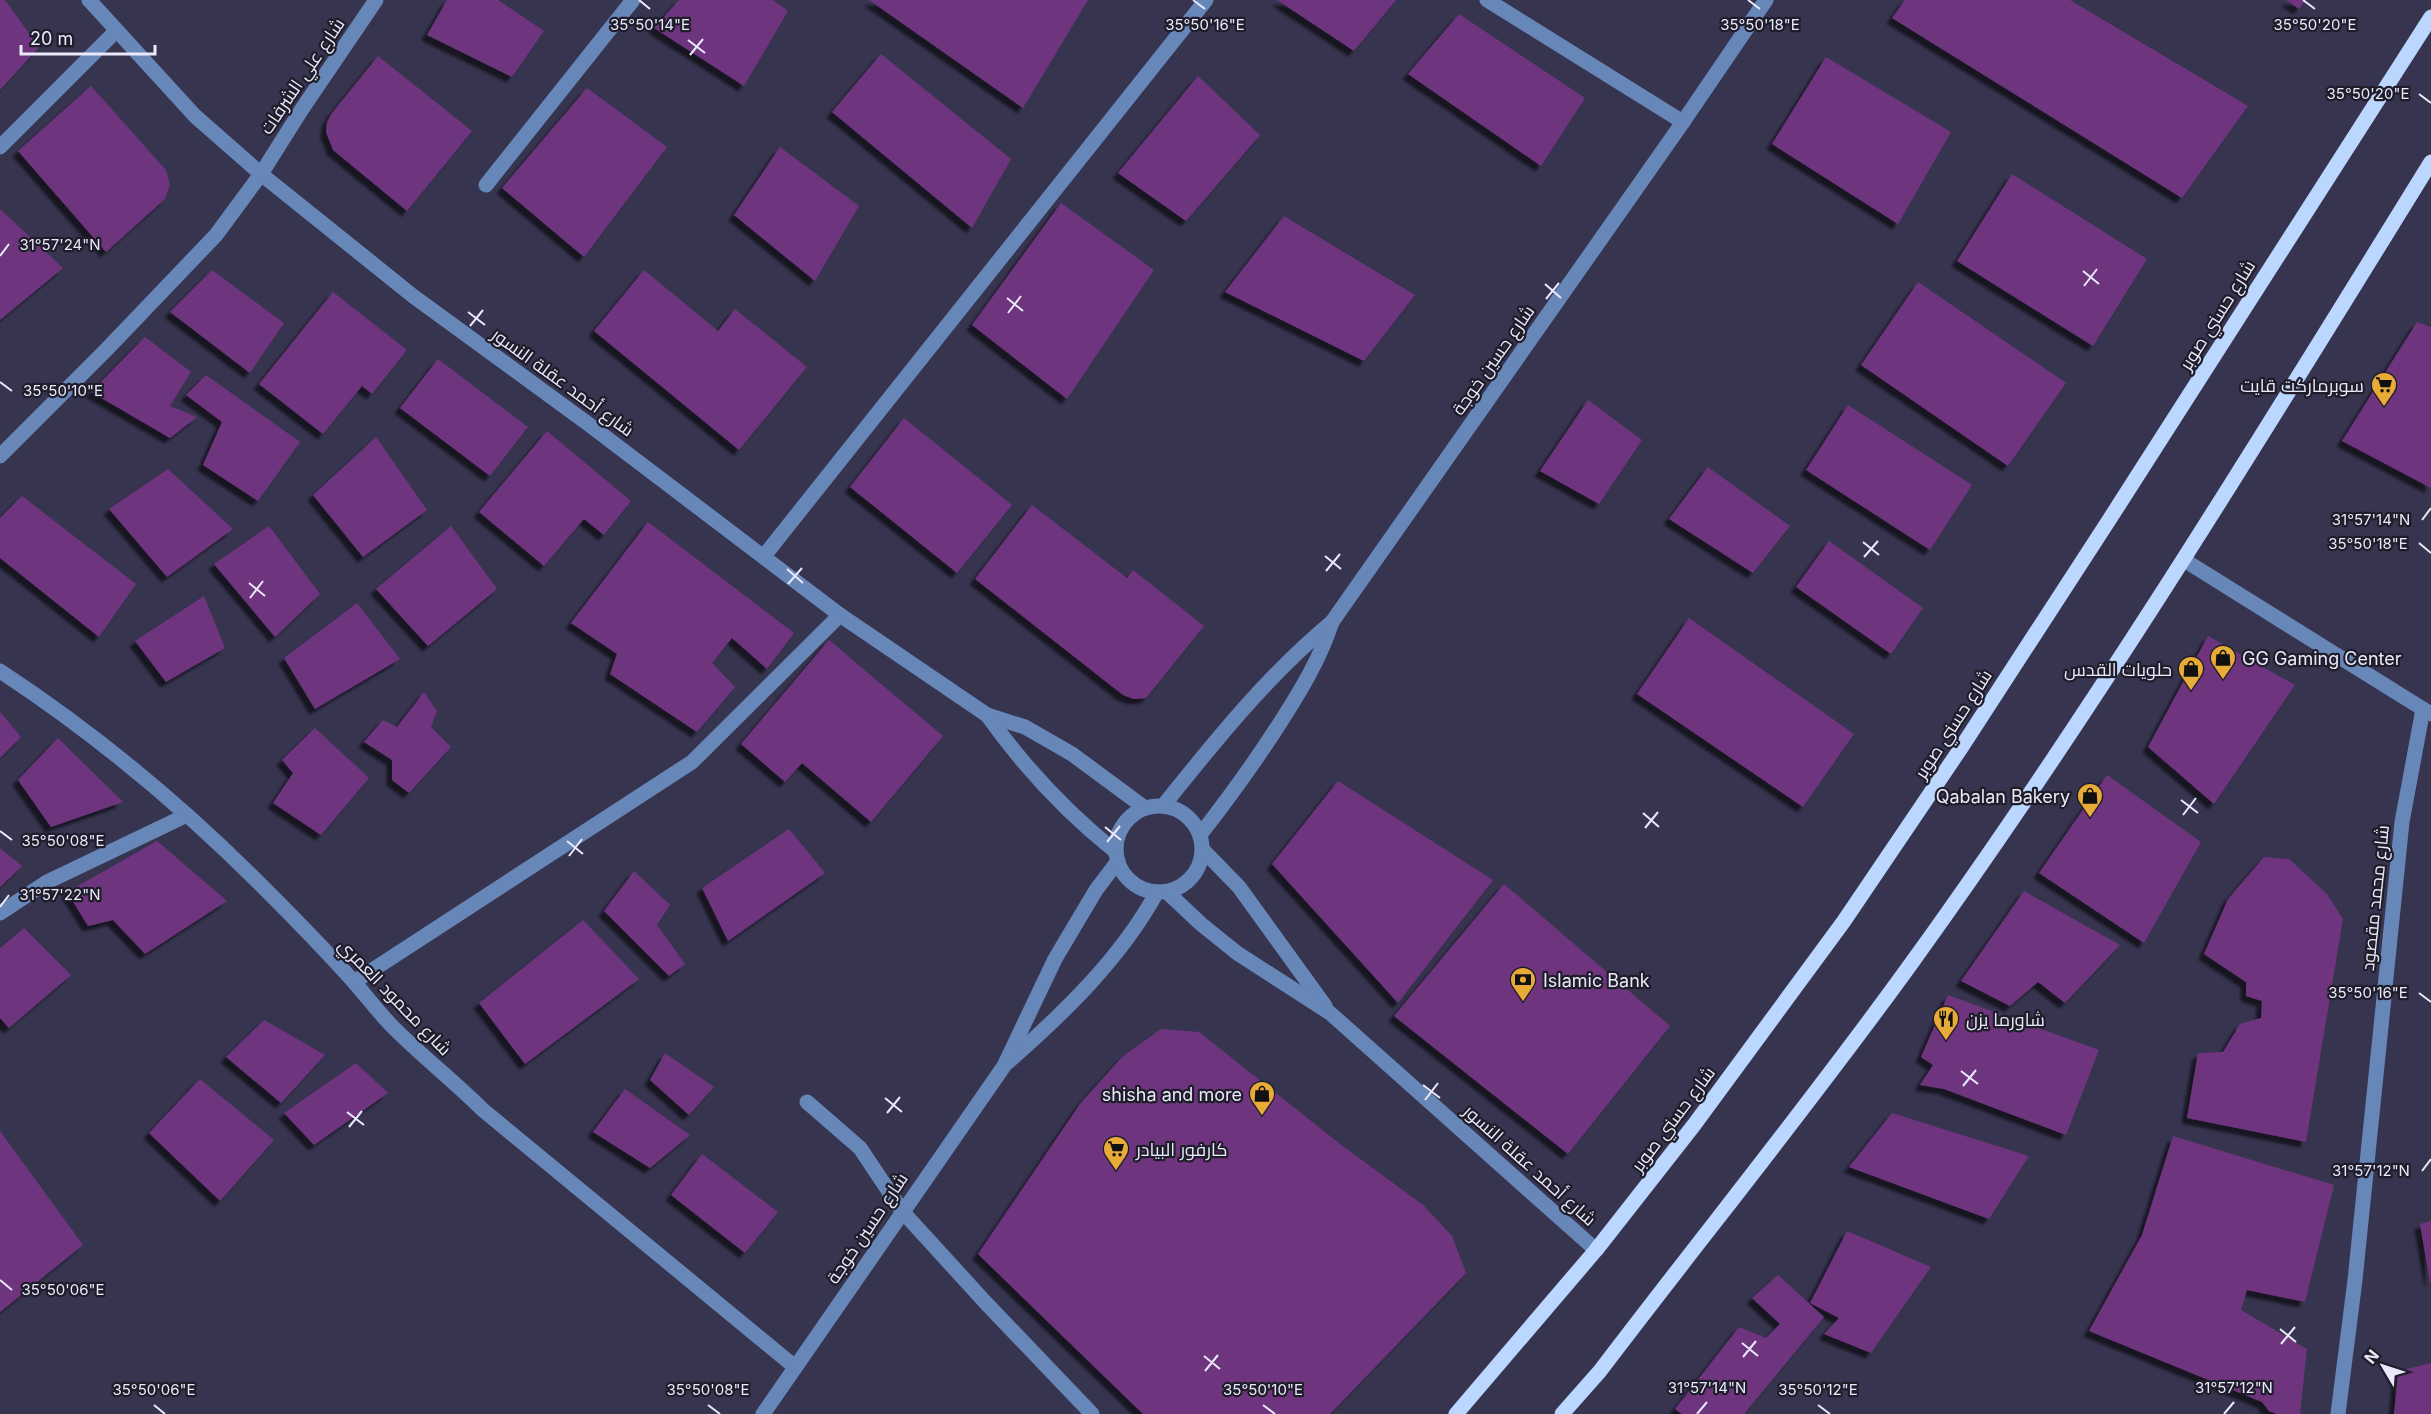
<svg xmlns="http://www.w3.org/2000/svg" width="2431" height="1414" viewBox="0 0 2431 1414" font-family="Inter,Cairo,sans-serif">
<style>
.building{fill:#6e357e;filter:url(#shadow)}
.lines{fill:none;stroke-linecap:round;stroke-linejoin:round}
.minor{stroke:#6787b9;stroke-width:15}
.major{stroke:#bbd6ff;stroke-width:15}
.ticks{fill:none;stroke:#eae9fb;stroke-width:2}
.labels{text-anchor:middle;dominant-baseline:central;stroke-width:4.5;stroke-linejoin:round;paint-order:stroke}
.street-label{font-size:18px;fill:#eae9fb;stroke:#1f1d2a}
.poi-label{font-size:18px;fill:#eae9fb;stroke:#1f1d2a;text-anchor:end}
.ticks-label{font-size:15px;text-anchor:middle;fill:#eae9fb;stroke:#1f1d2a;stroke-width:4.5;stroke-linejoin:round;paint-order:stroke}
</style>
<defs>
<filter id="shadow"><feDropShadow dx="-5.5" dy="5.5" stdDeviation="1.5" flood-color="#0009"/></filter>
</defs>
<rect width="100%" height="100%" fill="#373450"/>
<g class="building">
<path d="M0 0H5L39 47 0 90Z"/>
<path d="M447 0H498L544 31 512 77 427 35Z"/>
<path d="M679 0H773L788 11 744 86 654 28Z"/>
<path d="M869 0H1088L1023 108Z"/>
<path d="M1277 0H1396L1354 51Z"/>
<path d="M1905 0H2070L2248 106 2182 198 1892 18Z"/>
<path d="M2286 0H2305L2299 9Z"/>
<path d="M1459 14 1585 98 1541 166 1408 74Z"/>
<path d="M881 54 1011 159 972 228 832 112Z"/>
<path d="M378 56 472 131 407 211 333 150 326 132 327 122 332 113Z"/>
<path d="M1826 57 1951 132 1898 224 1772 144Z"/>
<path d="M1198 76 1260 135 1186 221 1118 173Z"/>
<path d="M91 86 166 170 170 185 165 199 106 252 18 151Z"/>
<path d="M587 88 667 147 584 257 502 188Z"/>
<path d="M780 147 859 206 815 281 734 215Z"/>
<path d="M2012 174 2147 259 2093 346 1957 261Z"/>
<path d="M1061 203 1154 270 1067 399 972 325Z"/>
<path d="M0 209 63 268 0 320Z"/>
<path d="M1284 216 1415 295 1364 361 1225 292Z"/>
<path d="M212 270 284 323 250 373 170 312Z"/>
<path d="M644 270 718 331 735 309 807 367 739 450 594 331Z"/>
<path d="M1918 282 2066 383 2008 466 1861 365Z"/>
<path d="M333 292 407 350 372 394 362 386 323 434 259 384Z"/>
<path d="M2417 322 2431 327V488L2342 441Z"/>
<path d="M145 337 191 372 170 406 197 417 170 438 91 392Z"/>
<path d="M438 359 528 427 490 476 400 408Z"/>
<path d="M206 375 300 442 258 501 203 465 222 422 186 395Z"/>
<path d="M1588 400 1642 440 1599 504 1540 471Z"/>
<path d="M1848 405 1972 485 1930 550 1806 470Z"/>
<path d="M904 418 1012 505 957 573 850 487Z"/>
<path d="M547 431 631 501 604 535 584 519 544 566 479 512Z"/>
<path d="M376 437 427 510 363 557 313 495Z"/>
<path d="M1708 467 1790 526 1753 573 1669 519Z"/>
<path d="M168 469 233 529 167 577 109 509Z"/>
<path d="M22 496 136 584 99 637 0 558V518Z"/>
<path d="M1032 505 1127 578 1133 570 1204 626 1146 698 1134 699 1123 695 975 579Z"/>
<path d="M648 522 794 633 767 669 732 638 712 663 735 687 697 732 610 674 617 654 571 623Z"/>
<path d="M269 526 320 594 275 637 214 564Z"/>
<path d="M451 526 497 589 428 646 376 589Z"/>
<path d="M1829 541 1923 608 1891 654 1796 587Z"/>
<path d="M204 596 225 648 166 682 135 641Z"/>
<path d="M357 603 400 659 315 709 284 658Z"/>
<path d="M1689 618 1854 734 1803 807 1637 694Z"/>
<path d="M2208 636 2295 685 2214 804 2148 747Z"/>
<path d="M829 640 943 736 871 822 802 763 785 782 741 744Z"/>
<path d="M424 692 437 711 431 727 451 747 409 793 392 780V760L364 742 383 720 397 727Z"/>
<path d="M0 712 21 737 0 758Z"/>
<path d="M315 728 369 778 321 835 273 803 293 773 282 760Z"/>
<path d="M58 738 123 802 51 827 18 780Z"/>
<path d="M2107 775 2201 842 2144 943 2039 873Z"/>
<path d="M1338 781 1493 880 1398 1003 1272 864Z"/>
<path d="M789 829 825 873 728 941 702 888Z"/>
<path d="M157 841 227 901 145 954 113 920 88 926 67 892Z"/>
<path d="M0 848 22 866 0 887Z"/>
<path d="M2264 857 2289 859 2327 894 2343 919 2306 1142 2187 1118 2198 1053 2223 1052 2240 1024 2261 1018 2262 1001 2246 996V982L2204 954 2228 899Z"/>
<path d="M634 871 670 905 657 925 685 964 669 976 604 911Z"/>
<path d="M1504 884 1670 1026 1568 1154 1394 1016Z"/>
<path d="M2024 891 2120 945 2065 1003 2038 982 2010 1006 1961 981Z"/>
<path d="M583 920 639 979 525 1064 479 1003Z"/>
<path d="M24 928 71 975 9 1028 0 1018V948Z"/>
<path d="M1948 995 2099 1050 2066 1135 1944 1089 1920 1085 1933 1065 1921 1057Z"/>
<path d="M264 1020 325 1055 281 1103 226 1057Z"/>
<path d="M1161 1029 1199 1032 1340 1144 1423 1205 1452 1236 1466 1273 1330 1414H1143L978 1254 1080 1104 1122 1057Z"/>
<path d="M665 1053 714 1087 689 1115 650 1080Z"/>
<path d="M356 1063 388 1093 314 1145 284 1113Z"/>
<path d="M200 1079 274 1140 220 1201 149 1133Z"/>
<path d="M625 1089 690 1135 650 1168 593 1132Z"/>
<path d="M1892 1113 2029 1156 1989 1219 1849 1167Z"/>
<path d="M0 1131 83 1245 0 1312Z"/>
<path d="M2173 1136 2334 1185 2305 1302 2247 1290 2241 1310 2307 1349 2300 1414H2277L2269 1411 2262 1402 2089 1331 2142 1235Z"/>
<path d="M702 1154 778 1212 745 1253 671 1195Z"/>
<path d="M2431 1221V1282H2430L2420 1224Z"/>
<path d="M1847 1231 1931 1267 1871 1353 1824 1334 1839 1318 1810 1303Z"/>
<path d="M1778 1275 1824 1317 1744 1414H1682L1675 1409 1739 1327 1766 1338 1780 1324 1752 1298Z"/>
<path d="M2431 1363V1414H2394L2398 1371Z"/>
</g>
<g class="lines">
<g class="minor">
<path d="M89 0 195 116 261 174 413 296 587 423 840 615 987 715 1025 727 1072 754 1145 808"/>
<path d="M1487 0 1683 122"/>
<path d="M0 147 116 31"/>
<path d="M486 185 633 0"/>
<path d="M0 456 107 349 216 235 261 174 302 109 376 0"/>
<path d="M764 556 1206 0"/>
<path d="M2184 560 2431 714"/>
<path d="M0 671C96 734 189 812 269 893 298 922 327 952 354 982 366 996 377 1010 390 1024 419 1054 453 1080 483 1110L795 1367"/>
<path d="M987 715C1024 767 1066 812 1116 852"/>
<path d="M1163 806C1215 741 1268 675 1332 622L1683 122 1766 0"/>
<circle cx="1159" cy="849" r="43"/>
<path d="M1200 835C1228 799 1255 762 1280 723 1301 690 1320 659 1332 622"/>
<path d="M1203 850 1239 887 1325 1006"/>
<path d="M1167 892 1201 924 1237 953 1330 1013 1596 1250"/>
<path d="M0 913 47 882 187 815"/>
<path d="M354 982 692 762 840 615"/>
<path d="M1008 1062C1064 1013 1121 958 1157 892"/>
<path d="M807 1102 860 1148 902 1211 985 1302 1092 1414"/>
<path d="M763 1414 1004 1066 1055 959 1096 890 1118 861"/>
<path d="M2338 1414 2355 1280 2402 822 2423 709"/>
</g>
<g class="major">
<path d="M1456 1414 1596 1250 1694 1125 1844 921 1961 748 2111 517 2431 17"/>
<path d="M1562 1414 1600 1371C1704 1234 1813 1100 1913 961 2099 703 2264 432 2431 162"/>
</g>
</g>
<path class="ticks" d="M639 0 650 9M1193 0 1205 9M1748 0 1760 9M2303 0 2315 9M688 40 705 53M690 55 703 39M2419 94 2431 103M0 256 9 244M2083 271 2099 284M1545 284 1561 298M2084 286 2097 269M1007 298 1023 311M1546 299 1559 283M468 312 485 325M1008 313 1021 296M470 326 483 310M0 382 12 391M2422 520 2431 508M1863 542 1879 555M2419 543 2431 553M1325 556 1341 569M1864 557 1878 541M787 569 803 583M1326 571 1340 554M249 583 265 596M788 584 802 568M250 598 263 581M2181 800 2198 813M1643 813 1659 827M2183 815 2196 798M1105 827 1121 840M1645 828 1658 812M0 831 12 840M567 841 583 854M1107 842 1120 826M569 856 582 839M0 907 9 895M2419 993 2431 1002M1961 1071 1978 1084M1423 1085 1440 1098M1963 1086 1976 1070M885 1098 902 1112M1425 1100 1438 1083M347 1112 364 1125M887 1113 900 1097M349 1127 362 1111M2422 1171 2431 1159M0 1280 12 1290M2280 1329 2296 1342M1742 1343 1758 1356M2281 1344 2295 1327M1204 1356 1220 1369M1743 1357 1756 1341M1205 1371 1218 1355M154 1405 165 1414M708 1405 720 1414M1263 1405 1275 1414M1818 1405 1830 1414M1697 1414 1707 1402M2224 1414 2234 1402"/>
<defs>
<symbol id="supermarket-pin" viewBox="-11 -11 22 30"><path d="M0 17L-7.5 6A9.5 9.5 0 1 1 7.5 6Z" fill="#e9ab38" stroke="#1f1d2a"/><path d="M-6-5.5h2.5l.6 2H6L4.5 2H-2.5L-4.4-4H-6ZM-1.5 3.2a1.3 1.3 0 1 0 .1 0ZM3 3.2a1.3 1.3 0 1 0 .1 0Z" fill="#111"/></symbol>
<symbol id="shop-pin" viewBox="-11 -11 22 30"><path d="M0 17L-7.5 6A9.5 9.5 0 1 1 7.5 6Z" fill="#e9ab38" stroke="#1f1d2a"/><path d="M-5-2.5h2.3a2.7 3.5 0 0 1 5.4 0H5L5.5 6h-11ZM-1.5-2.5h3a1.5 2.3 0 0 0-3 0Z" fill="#111"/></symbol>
<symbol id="bank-pin" viewBox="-11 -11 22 30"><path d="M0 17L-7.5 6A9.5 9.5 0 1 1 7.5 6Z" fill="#e9ab38" stroke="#1f1d2a"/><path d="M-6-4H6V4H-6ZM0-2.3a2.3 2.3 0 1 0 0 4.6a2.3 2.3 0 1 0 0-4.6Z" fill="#111"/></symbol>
<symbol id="restaurant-pin" viewBox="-11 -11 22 30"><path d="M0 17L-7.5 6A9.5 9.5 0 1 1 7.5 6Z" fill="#e9ab38" stroke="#1f1d2a"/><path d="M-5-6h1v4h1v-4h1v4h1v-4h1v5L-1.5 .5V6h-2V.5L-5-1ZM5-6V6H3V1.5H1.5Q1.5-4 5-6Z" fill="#111"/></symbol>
</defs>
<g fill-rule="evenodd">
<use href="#supermarket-pin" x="2369" y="370" width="30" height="40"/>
<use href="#shop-pin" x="2208" y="643" width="30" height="40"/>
<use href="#shop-pin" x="2176" y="654" width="30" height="40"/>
<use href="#shop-pin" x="2075" y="781" width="30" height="40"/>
<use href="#bank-pin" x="1508" y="965" width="30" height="40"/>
<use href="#restaurant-pin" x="1931" y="1004" width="30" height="40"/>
<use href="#shop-pin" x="1247" y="1079" width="30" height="40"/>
<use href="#supermarket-pin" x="1101" y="1134" width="30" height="40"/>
</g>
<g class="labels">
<g class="street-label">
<text transform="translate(302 76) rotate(-56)">شارع علي الشرفات</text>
<text transform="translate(2217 315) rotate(-58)">شارع حسني صوبر</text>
<text transform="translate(1493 360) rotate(-55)">شارع حسين خوجة</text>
<text transform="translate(563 382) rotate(36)">شارع أحمد عقلة النسور</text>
<text transform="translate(1953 724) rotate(-57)">شارع حسني صوبر</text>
<text transform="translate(2375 898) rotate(-84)">شارع محمد مقصود</text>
<text transform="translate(395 997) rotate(46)">شارع محمود العمري</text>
<text transform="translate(1673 1119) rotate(-53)">شارع حسني صوبر</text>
<text transform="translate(1530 1165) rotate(42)">شارع أحمد عقلة النسور</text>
<text transform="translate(867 1228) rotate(-56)">شارع حسين خوجة</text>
</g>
<g class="poi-label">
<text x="2364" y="385">سوبرماركت قايت</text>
<text x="2242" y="658" text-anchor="start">GG Gaming Center</text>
<text x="2172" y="669">حلويات القدس</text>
<text x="2070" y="796">Qabalan Bakery</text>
<text x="1543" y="980" text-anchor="start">Islamic Bank</text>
<text x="1966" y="1019" text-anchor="start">شاورما يزن</text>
<text x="1242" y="1094">shisha and more</text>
<text x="1136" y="1149" text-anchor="start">كارفور البيادر</text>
</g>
</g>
<g class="ticks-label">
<text x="650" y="30">35°50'14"E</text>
<text x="1205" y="30">35°50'16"E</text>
<text x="1760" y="30">35°50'18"E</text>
<text x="2315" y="30">35°50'20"E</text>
<text x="2368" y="99">35°50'20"E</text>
<text x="60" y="250">31°57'24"N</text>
<text x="63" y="396">35°50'10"E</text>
<text x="2371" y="525">31°57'14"N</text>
<text x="2368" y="549">35°50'18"E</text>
<text x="63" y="846">35°50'08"E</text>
<text x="60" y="900">31°57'22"N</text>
<text x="2368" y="998">35°50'16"E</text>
<text x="2371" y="1176">31°57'12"N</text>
<text x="63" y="1295">35°50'06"E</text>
<text x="1707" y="1393">31°57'14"N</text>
<text x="2234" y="1393">31°57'12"N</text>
<text x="154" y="1395">35°50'06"E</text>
<text x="708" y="1395">35°50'08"E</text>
<text x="1263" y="1395">35°50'10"E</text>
<text x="1818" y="1395">35°50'12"E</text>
</g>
<g transform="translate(2383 1366) rotate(309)" stroke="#1f1d2a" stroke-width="4.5" paint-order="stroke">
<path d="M0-4.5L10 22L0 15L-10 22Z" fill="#eae9fb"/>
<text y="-9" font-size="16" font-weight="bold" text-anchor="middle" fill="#eae9fb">N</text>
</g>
<path d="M21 45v9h134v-9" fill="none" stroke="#eae9fb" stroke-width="3"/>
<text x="30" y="45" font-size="18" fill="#eae9fb" stroke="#1f1d2a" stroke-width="4.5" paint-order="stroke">20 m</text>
</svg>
